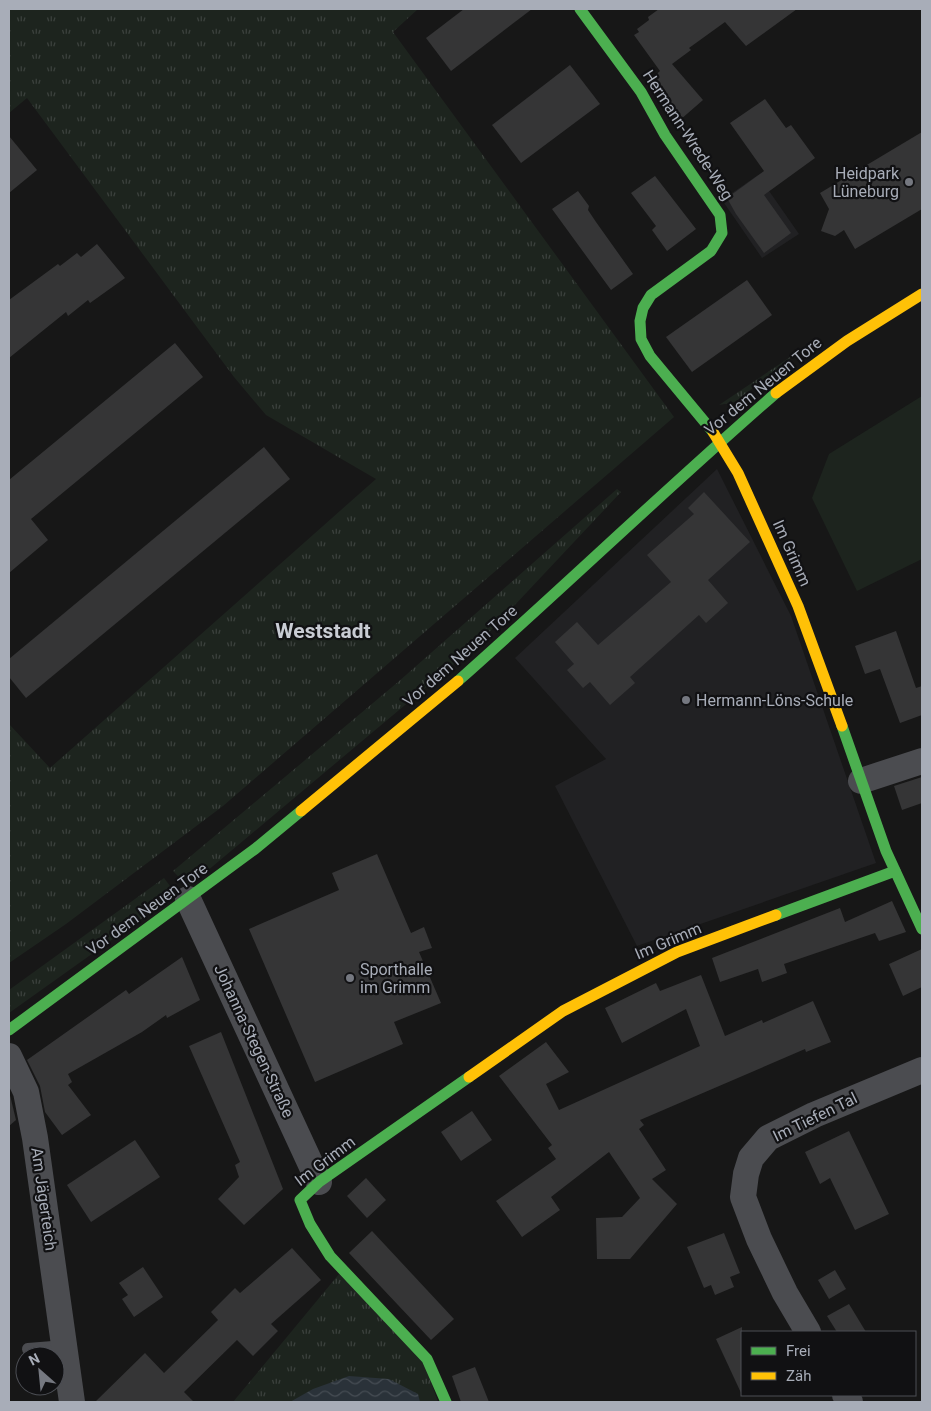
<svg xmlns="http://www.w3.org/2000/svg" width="931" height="1411" viewBox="0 0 931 1411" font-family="Roboto,sans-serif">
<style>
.built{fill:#212123}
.grass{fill:url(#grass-tufts)}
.garden{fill:#1d241e}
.water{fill:url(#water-waves)}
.building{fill:#353536}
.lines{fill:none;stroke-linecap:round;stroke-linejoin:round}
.lane{stroke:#4b4c50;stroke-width:12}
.street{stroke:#4b4c50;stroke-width:26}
.fast{stroke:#4caf50;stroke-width:11}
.slow{stroke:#ffc107;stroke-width:11}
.poi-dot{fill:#757880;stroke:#111113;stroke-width:2}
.labels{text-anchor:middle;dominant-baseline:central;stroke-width:4.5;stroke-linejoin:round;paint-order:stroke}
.street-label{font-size:16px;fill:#a8adb8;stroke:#111113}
.poi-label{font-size:16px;fill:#a8adb8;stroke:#111113;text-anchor:start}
.district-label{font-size:21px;font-weight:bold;fill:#c9ccd4;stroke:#111113}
</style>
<defs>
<pattern id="grass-tufts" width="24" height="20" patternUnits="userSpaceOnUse" patternTransform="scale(1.25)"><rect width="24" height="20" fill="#1d241e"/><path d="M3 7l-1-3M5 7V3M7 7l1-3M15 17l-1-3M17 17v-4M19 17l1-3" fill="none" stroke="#3b413d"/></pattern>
<pattern id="water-waves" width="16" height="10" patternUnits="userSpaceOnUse" patternTransform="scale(1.25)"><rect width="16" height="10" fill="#2a3239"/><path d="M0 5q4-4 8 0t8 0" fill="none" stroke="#464d54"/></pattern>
</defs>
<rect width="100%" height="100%" fill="#171717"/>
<g class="built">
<path d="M758 175 799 234 762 258 722 200Z"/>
<path d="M717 469 791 616 876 863 637 946 555 786 606 759 515 658Z"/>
</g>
<g class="grass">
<path d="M9 9H418L393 32 674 417 223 806 66 924 9 963V724L50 768 376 479 266 415 234 377 27 98 9 113Z"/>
<path d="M802 349 735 402 719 405Z"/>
<path d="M617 489 621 492 479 643 188 887 173 871 398 682Z"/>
<path d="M164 878 176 894 9 1013V990Z"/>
<path d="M339 1274 424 1362 438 1402H233Z"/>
</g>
<path class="garden" d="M922 396V559L857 591 812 498 829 454Z"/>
<path class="water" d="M349 1376 389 1379 418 1394 420 1402H290L313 1389Z"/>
<g class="building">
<path d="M464 9H532L451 71 426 38Z"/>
<path d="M659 9H797L746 46 725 22 689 48 691 50 672 64 703 100 680 120 664 101 657 89 658 87 651 79 660 71 634 35 639 32 637 29 649 20 648 17Z"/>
<path d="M570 65 600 104 521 163 492 125Z"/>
<path d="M765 99 786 128 791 125 815 158 764 195 791 233 764 253 736 214 727 198 764 171 730 123Z"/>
<path d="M922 132V209L855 249 844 230 835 236 821 231 829 209 820 193Z"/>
<path d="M9 136 37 170 9 193Z"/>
<path d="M655 176 696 229 667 251 652 230 656 226 631 193Z"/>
<path d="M578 191 589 206 588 210 596 222 633 274 611 290 552 209Z"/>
<path d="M97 244 125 278 90 303 88 300 68 316 66 312 9 358V300L58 264 60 266 77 253 81 257Z"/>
<path d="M747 280 772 315 692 372 666 337Z"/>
<path d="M175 343 203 377 31 519 48 540 9 573V480Z"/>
<path d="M264 447 290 479 26 698 9 677V659Z"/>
<path d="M704 492 750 542 708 580 728 603 706 623 699 615 630 677 635 683 610 705 590 682 583 688 567 670 574 664 555 642 577 622 598 645 671 582 647 555 694 514 688 508Z"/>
<path d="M896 631 916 688 922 686V715L900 723 880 669 865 674 855 646Z"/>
<path d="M922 777V803L902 810 894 786Z"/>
<path d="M377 854 411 933 424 927 432 948 419 952 441 1003 394 1022 403 1044 315 1082 249 929 339 890 332 873Z"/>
<path d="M892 901 906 932 879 941 875 933 784 964 787 973 762 982 758 969 720 982 712 958 840 908 845 922Z"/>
<path d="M922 949V987L903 996 889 964Z"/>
<path d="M182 957 200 1000 167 1018 166 1015 142 1032 68 1074 72 1082 68 1085 91 1115 62 1135 45 1112 40 1086 27 1060 126 990 129 994Z"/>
<path d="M701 975 725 1036 762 1020 763 1023 813 1001 831 1042 806 1052 805 1049 640 1120 644 1125 639 1129 666 1170 652 1179 677 1204 630 1259H597L596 1218 622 1217 640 1198 609 1152 551 1197 560 1210 522 1237 496 1201 556 1159 548 1148 552 1145 499 1076 546 1042 569 1072 546 1084 559 1110 700 1046 686 1009 622 1043 605 1008 656 983 660 991Z"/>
<path d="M221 1032 283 1189 244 1225 218 1199 239 1177 235 1165 240 1162 189 1046Z"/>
<path d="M9 1091 16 1120 9 1126Z"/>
<path d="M472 1111 492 1140 461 1161 441 1132Z"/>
<path d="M849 1131 889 1214 855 1230 830 1178 820 1184 805 1152Z"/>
<path d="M135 1140 160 1177 91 1222 67 1185Z"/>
<path d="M366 1178 386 1200 367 1218 347 1196Z"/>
<path d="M372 1231 454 1319 431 1340 349 1253Z"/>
<path d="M724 1233 740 1273 730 1277 734 1287 715 1295 711 1285 704 1288 687 1247Z"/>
<path d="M292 1248 321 1280 271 1324 278 1331 253 1356 237 1340 184 1392 194 1402H95L145 1353 164 1373 218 1320 211 1312 235 1288 240 1293Z"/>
<path d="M143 1267 163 1297 134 1317 122 1299 128 1295 119 1283Z"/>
<path d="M835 1270 846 1289 829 1299 818 1280Z"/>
<path d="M849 1304 866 1332H837L827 1316Z"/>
<path d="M742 1327V1395L716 1339Z"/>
<path d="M475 1367 489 1402H461L452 1376Z"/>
</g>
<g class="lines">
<path class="lane" d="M28 1349 65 1346"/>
<g class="street">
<path d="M861 781 922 761"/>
<path d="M188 899 319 1182"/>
<path d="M9 1056 26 1092 35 1138 72 1402"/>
<path d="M808 1332 785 1293 759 1239 743 1197 746 1174 751 1158 768 1138 814 1115 922 1070"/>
<path d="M845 1395 850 1402"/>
</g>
<g class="fast">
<path d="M580 9 641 92 665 135 720 215 722 233 711 251 651 295 643 308 640 321 641 339 650 356 713 432"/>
<path d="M458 681C565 586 668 487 776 393"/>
<path d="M842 726 886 851 922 929"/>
<path d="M776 915 895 871"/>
<path d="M9 1030 255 849 301 811"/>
<path d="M446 1402 427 1359 330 1256 310 1224 300 1200 319 1182 469 1077"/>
</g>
<g class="slow">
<path d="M776 393 847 341 922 294"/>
<path d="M713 432 738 473 798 606 842 726"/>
<path d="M301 811 458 681"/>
<path d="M469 1077 563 1011 677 952 776 915"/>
</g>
</g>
<g class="poi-dot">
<circle cx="909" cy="182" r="5"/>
<circle cx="686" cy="700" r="5"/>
<circle cx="350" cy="978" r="5"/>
</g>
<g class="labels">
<g class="street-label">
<text transform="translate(688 135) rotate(57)">Hermann-Wrede-Weg</text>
<text transform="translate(763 386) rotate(-39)">Vor dem Neuen Tore</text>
<text transform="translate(792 553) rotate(66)">Im Grimm</text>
<text transform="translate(460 656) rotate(-41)">Vor dem Neuen Tore</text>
<text transform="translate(147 909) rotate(-36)">Vor dem Neuen Tore</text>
<text transform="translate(668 941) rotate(-23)">Im Grimm</text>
<text transform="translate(254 1041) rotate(65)">Johanna-Stegen-Straße</text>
<text transform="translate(815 1117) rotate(-26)">Im Tiefen Tal</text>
<text transform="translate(325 1161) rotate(-37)">Im Grimm</text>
<text transform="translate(44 1199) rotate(82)">Am Jägerteich</text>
</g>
<g class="poi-label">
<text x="899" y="173" text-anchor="end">Heidpark<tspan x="899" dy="18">Lüneburg</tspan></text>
<text x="696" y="700">Hermann-Löns-Schule</text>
<text x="360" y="969">Sporthalle<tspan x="360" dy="18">im Grimm</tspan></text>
</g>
<g class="district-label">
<text x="323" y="631">Weststadt</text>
</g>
</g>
<rect width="931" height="1411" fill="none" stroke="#a8adb8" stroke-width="20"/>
<rect x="741" y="1331" width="175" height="65" fill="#111113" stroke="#4d4f55"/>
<rect x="751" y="1347" width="25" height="8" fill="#4caf50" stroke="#4d4f55"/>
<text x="786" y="1356" font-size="15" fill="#a8adb8">Frei</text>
<rect x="751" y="1372" width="25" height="8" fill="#ffc107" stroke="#4d4f55"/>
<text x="786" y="1381" font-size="15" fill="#a8adb8">Zäh</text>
<g transform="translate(40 1371) rotate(333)"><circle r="24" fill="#111113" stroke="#4d4f55"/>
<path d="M0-4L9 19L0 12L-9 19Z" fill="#757880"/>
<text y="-8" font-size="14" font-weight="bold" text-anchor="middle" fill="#a8adb8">N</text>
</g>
</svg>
